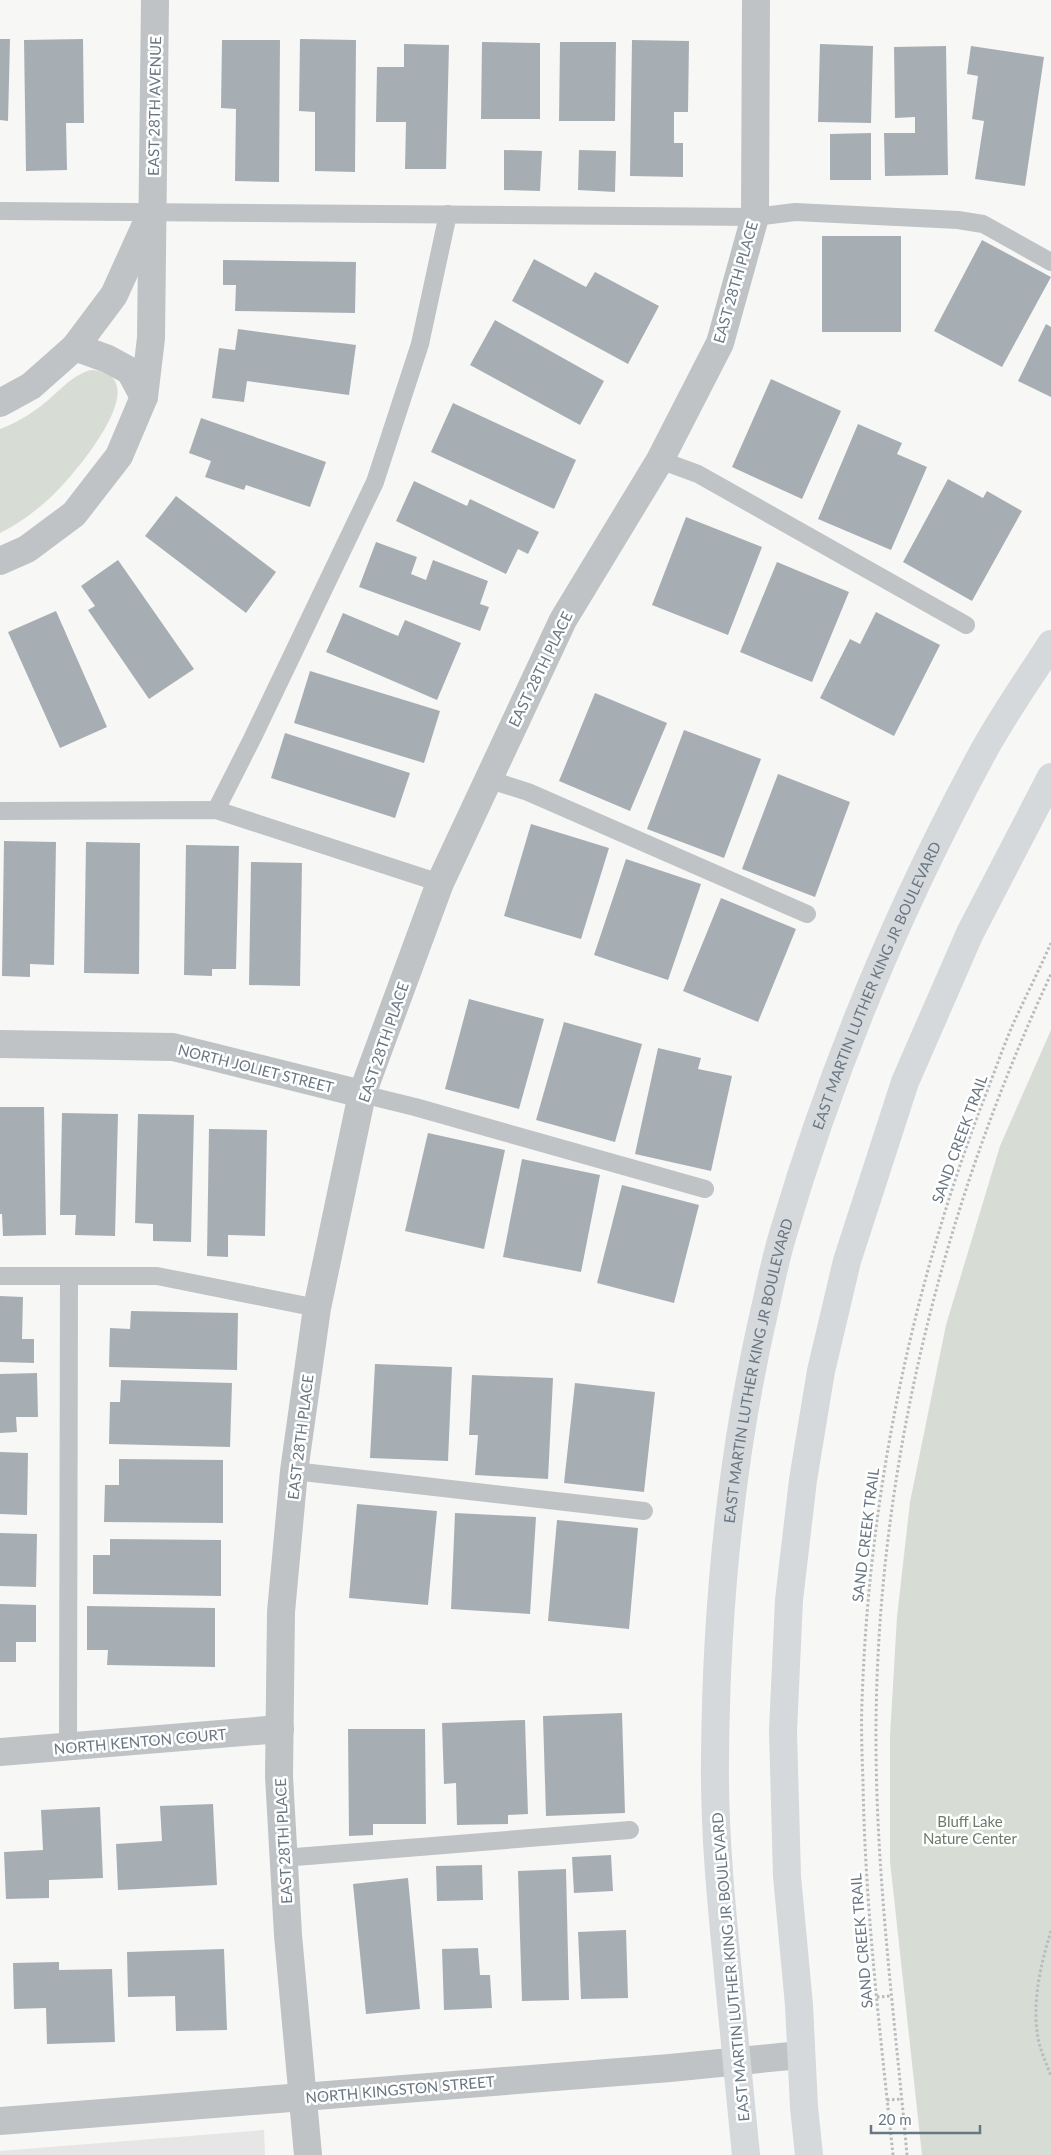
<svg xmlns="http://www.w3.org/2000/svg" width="1051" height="2155" viewBox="0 0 1051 2155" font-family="Lato,sans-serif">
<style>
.built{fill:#e5e6e5}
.green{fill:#d7dcd4}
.building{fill:#a7aeb3}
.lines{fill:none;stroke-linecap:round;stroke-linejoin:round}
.path{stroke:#b9bcbe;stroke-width:3;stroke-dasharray:2.5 2.5;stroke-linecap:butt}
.service{stroke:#bfc3c6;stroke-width:18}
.minor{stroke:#bfc3c6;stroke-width:28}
.secondary{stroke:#d5d9dc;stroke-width:28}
.labels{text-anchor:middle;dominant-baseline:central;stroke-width:5;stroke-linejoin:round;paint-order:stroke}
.street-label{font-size:15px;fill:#697783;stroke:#fff}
.park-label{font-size:15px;fill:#6b7b67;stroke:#fff}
</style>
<rect width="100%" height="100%" fill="#f7f7f5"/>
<path class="built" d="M264 2130 265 2155H0V2151Z"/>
<g class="green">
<path d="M91 370C161 374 73 476 53 495 37 510 19 524 0 533V429C14 424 29 415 41 406 57 394 71 375 91 370Z"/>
<path d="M1051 1030V2155H922L890 1861V1737L897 1617 910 1502 946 1325 1000 1146Z"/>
</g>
<g class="building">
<path d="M0 39H10L8 121 0 120Z"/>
<path d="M83 39 84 123H66L67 170 26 171 24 40Z"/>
<path d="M300 39 356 40 355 172 315 171V112L299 111Z"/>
<path d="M222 40H280L279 182 235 181 236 109 221 108Z"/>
<path d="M632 40 689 41 688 112H674V143H683V177L630 176Z"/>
<path d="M482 42 540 43V119H481Z"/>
<path d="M560 42H616L615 121H559Z"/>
<path d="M404 44 449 45 446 169H405L406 122H376L377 67H404Z"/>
<path d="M820 44 873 46 871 123 818 122Z"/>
<path d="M946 46 948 175 885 176 884 133H915V117L895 118 894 47Z"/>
<path d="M971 46 1044 57 1025 186 975 179 984 121 972 119 978 76 967 74Z"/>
<path d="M871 133V180H830V134Z"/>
<path d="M504 150 542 151 540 191 504 190Z"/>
<path d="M579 150 616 151 615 192 578 190Z"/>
<rect x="822" y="236" width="79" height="96"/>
<path d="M982 240 1051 277 1002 367 934 331Z"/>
<path d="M534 259 586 287 595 272 659 306 628 364 512 301Z"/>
<path d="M223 260 356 262 355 313 235 311 236 285H223Z"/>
<path d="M495 320 604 381 580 425 470 365Z"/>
<path d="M1046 324 1051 327V397L1018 381Z"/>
<path d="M238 329 356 345 349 395 247 381 244 402 212 398 219 348 235 350Z"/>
<path d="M771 379 841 411 802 499 732 467Z"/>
<path d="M453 403 576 460 554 509 431 452Z"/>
<path d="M201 418 326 462 310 507 246 485 244 490 205 477 211 461 189 453Z"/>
<path d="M858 424 902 443 897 454 927 467 891 550 818 519Z"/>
<path d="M948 479 983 498 987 491 1022 511 972 601 903 562Z"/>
<path d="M414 481 467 506 470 499 539 532 528 554 518 549 506 574 396 521Z"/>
<path d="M176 496 276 572 246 613 145 536Z"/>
<path d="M686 517 762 547 728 635 652 605Z"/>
<path d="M376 542 417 557 411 574 426 580 433 560 488 581 480 604 489 607 480 631 359 587Z"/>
<path d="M118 560 194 669 149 699 88 610 95 606 81 586Z"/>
<path d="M777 562 849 592 812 682 740 652Z"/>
<path d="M56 611 107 727 60 748 8 632Z"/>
<path d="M876 612 940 645 894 736 820 698 850 639 860 644Z"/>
<path d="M343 613 398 636 405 620 461 643 437 700 326 652Z"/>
<path d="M310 671 440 711 424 763 294 723Z"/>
<path d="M595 693 667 723 630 811 559 781Z"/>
<path d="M684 730 761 759 724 858 647 829Z"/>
<path d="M285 733 410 773 395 818 271 778Z"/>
<path d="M778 774 850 802 815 897 742 869Z"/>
<path d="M531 824 609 848 581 939 504 916Z"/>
<path d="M4 841 56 842 54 965 30 964V977L2 976Z"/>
<path d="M86 842 140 843 139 974 84 973Z"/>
<path d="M186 845 239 846 236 969H212V976L184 975Z"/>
<path d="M626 859 701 884 668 980 594 955Z"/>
<path d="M251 862 302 863 300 986 249 985Z"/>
<path d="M721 898 796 929 758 1022 683 991Z"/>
<path d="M469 999 544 1019 519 1109 445 1089Z"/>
<path d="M564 1022 642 1044 615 1142 536 1120Z"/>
<path d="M658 1048 701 1058 698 1069 732 1076 711 1171 635 1154Z"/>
<path d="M0 1107H44L46 1235 3 1236 2 1214H0Z"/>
<path d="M62 1113 118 1114 115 1236 75 1235 76 1215H60Z"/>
<path d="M138 1114 194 1115 191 1242 153 1241V1224L135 1223Z"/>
<path d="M209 1129 267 1130 265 1236 228 1235V1257L207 1256Z"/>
<path d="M428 1133 505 1150 484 1249 405 1231Z"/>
<path d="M522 1159 600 1175 581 1272 503 1257Z"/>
<path d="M622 1185 699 1205 674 1303 597 1283Z"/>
<path d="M0 1296 23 1297 22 1339H34V1363L0 1362Z"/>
<path d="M131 1311 238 1313 237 1370 109 1367 110 1328 130 1329Z"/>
<path d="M375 1364 452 1367 448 1461 370 1458Z"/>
<path d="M37 1373 38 1417H16L17 1432 0 1433V1374Z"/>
<path d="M472 1375 553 1378 548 1479 475 1475 478 1435H469Z"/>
<path d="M121 1380 232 1383 230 1447 109 1444 110 1402H120Z"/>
<path d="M575 1383 655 1392 644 1492 564 1483Z"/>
<path d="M0 1452 28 1453 27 1515 0 1514Z"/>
<path d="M119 1459 223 1460V1523L104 1522 105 1485H119Z"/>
<path d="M357 1504 437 1511 428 1605 349 1598Z"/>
<path d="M455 1513 536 1517 530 1614 451 1609Z"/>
<path d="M557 1520 638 1528 629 1629 548 1621Z"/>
<path d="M0 1533 37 1534 36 1587 0 1586Z"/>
<path d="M110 1539 221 1540V1596L93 1594V1555H110Z"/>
<path d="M0 1604 36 1605V1642H16V1662H0Z"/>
<path d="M87 1606 215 1608V1667L107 1665 108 1650H87Z"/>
<path d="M622 1713 625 1813 546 1816 543 1716Z"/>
<path d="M525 1720 528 1814 508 1815V1824L457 1825 456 1783 444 1784 442 1723Z"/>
<path d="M348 1729H425L426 1824H373V1835L349 1836Z"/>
<path d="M213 1804 217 1885 118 1890 116 1844 162 1841 160 1806Z"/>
<path d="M100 1807 103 1878 49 1880V1898L6 1899 4 1852 43 1850 41 1810Z"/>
<path d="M611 1855 613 1891 574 1893 572 1857Z"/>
<path d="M482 1865 483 1900 437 1901 436 1866Z"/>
<path d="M566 1869 569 2000 522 2001 518 1871Z"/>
<path d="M408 1878 420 2009 366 2014 353 1884Z"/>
<path d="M626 1930 628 1998 581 1999 578 1932Z"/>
<path d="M478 1948 480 1975H490L492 2008 444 2010 442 1949Z"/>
<path d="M224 1949 227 2030 176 2031 175 1996 128 1997 127 1952Z"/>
<path d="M59 1962V1970L112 1969 115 2042 47 2044 46 2008 14 2009 13 1963Z"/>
</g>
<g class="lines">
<g class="path">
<path d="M1051 1931C1040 1966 1031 2006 1039 2043 1042 2054 1047 2065 1051 2076"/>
<path d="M877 1997 891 1996"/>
<path d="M887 2100 902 2099"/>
<path d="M893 2155C880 2031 865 1907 863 1782 862 1755 861 1728 862 1701 869 1496 910 1295 982 1104 993 1077 1002 1049 1014 1022 1026 996 1039 970 1051 943"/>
<path d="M907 2155C895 2020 877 1885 876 1749 874 1483 939 1215 1051 974"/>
</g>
<g class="service">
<path d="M0 211 755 217 795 212 958 220 983 224 1051 262"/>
<path d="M660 460 698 474 966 625"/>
<path d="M487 779 528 792 807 914"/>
<path d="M216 810 252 739 375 482 420 344 448 214"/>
<path d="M0 811 216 810 440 883"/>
<path d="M362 1094 415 1107 705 1189"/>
<path d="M0 1276H157L317 1308"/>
<path d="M294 1471 644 1511"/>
<path d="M68 1746 69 1276"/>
<path d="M283 1858 630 1830"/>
</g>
<g class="minor">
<path d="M75 347 108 359 130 371 144 397"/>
<path d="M0 403 31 386 75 347 114 295 148 220"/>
<path d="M0 561 27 549 74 514 119 456 144 397 151 338 155 0"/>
<path d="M0 1044 173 1047 362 1094"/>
<path d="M0 1752 280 1729"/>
<path d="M0 2121 670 2068 800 2055"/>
<path d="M308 2155 288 1935 279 1776 281 1612 294 1471 317 1308 362 1094 440 883 563 620 660 460 720 343 755 217 756 0"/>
</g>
<g class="secondary">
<path id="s1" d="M746 2155C741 2108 737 2060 732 2013 724 1929 714 1845 715 1760 716 1607 731 1453 766 1304 771 1281 776 1257 783 1234 832 1067 900 905 983 752 1003 715 1028 680 1051 644"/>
<path d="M809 2155 804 2107 799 2005 787 1876 783 1731 789 1600 803 1480 821 1371 847 1261 905 1082 970 933 1051 777"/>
</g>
</g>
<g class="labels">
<g class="street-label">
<text transform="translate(154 106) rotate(-89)">EAST 28TH AVENUE</text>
<text transform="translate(735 282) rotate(-74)">EAST 28TH PLACE</text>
<text transform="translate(540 669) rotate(-64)">EAST 28TH PLACE</text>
<text stroke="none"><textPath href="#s1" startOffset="1194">EAST MARTIN LUTHER KING JR BOULEVARD</textPath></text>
<text transform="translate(383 1042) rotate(-71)">EAST 28TH PLACE</text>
<text transform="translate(256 1068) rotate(14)">NORTH JOLIET STREET</text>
<text transform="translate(959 1139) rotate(-70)">SAND CREEK TRAIL</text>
<text stroke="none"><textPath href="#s1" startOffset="789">EAST MARTIN LUTHER KING JR BOULEVARD</textPath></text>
<text transform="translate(300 1437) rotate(-83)">EAST 28TH PLACE</text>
<text transform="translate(865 1535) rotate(-83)">SAND CREEK TRAIL</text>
<text transform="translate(140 1741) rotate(-5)">NORTH KENTON COURT</text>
<text transform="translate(283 1841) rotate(-93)">EAST 28TH PLACE</text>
<text transform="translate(861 1941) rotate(-95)">SAND CREEK TRAIL</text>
<text transform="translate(730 1967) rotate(-95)">EAST MARTIN LUTHER KING JR BOULEVARD</text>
<text transform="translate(400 2089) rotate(-5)">NORTH KINGSTON STREET</text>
</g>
<g class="park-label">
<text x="970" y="1821">Bluff Lake<tspan x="970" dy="17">Nature Center</tspan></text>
</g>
</g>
<path d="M871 2125v8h109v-8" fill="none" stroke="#697783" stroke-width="2.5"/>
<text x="878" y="2125" font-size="15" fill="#697783" stroke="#ffffff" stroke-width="4" paint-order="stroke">20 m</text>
</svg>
